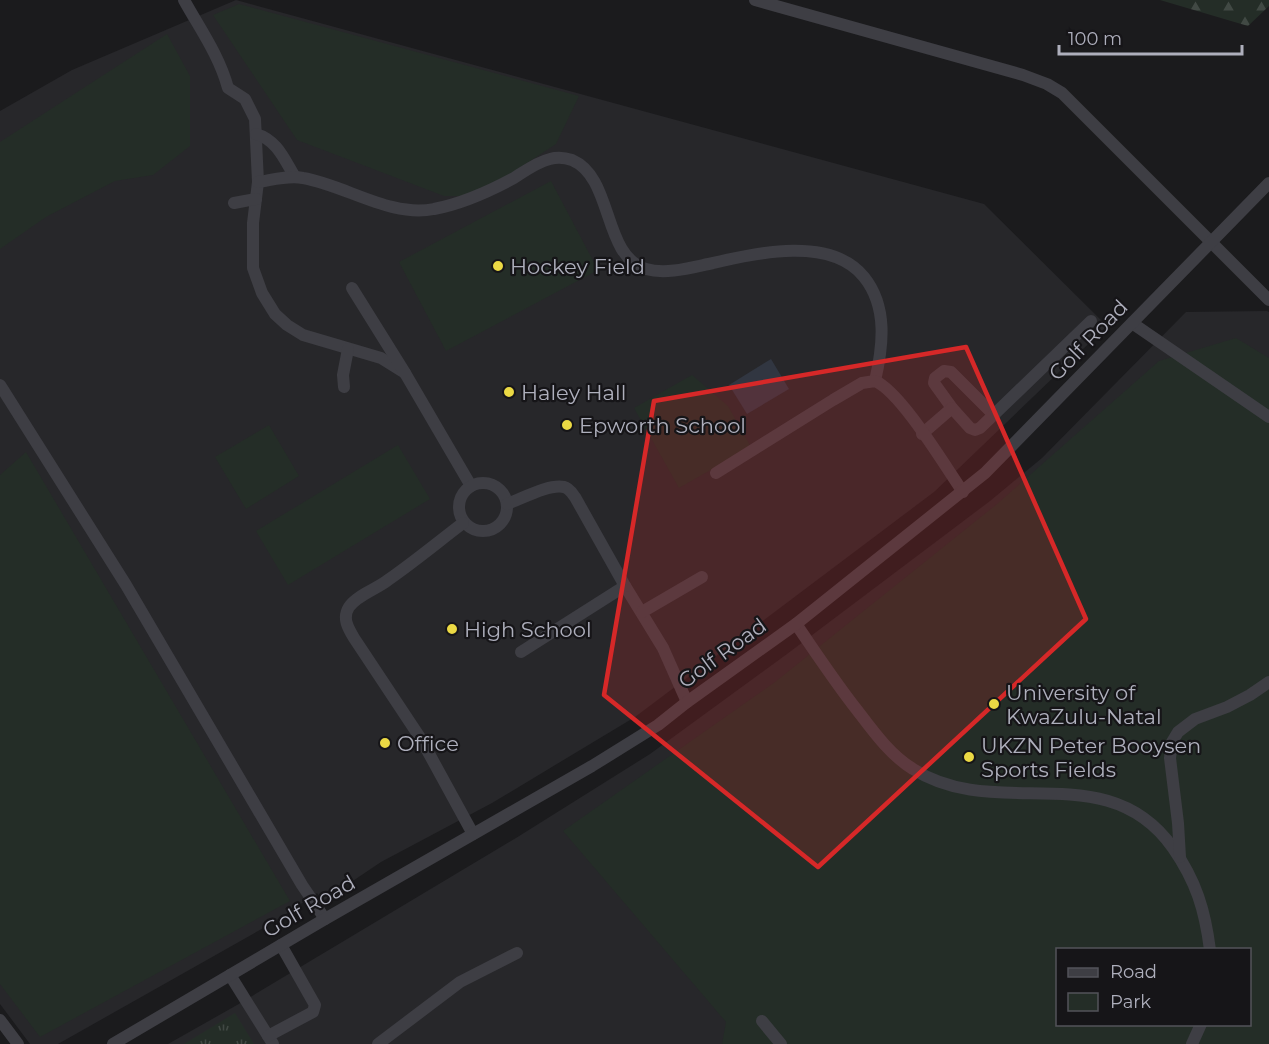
<svg xmlns="http://www.w3.org/2000/svg" width="1269" height="1044" viewBox="0 0 1269 1044" font-family="Montserrat,sans-serif">
<style>
.built{fill:#27272a;fill-rule:evenodd}
.green{fill:#242d27;fill-rule:evenodd}
.forest{fill:url(#forest-firs)}
.park{fill:url(#park-tufts)}
.water{fill:#313641}
.lines{fill:none;stroke-linecap:round;stroke-linejoin:round}
.minor{stroke:#3e3e44;stroke-width:12}
.marked{fill:#d62828;fill-opacity:0.2;stroke:#d62828;stroke-width:4.5;stroke-linejoin:round}
.poi-dot{fill:#ebd944;stroke:#161518;stroke-width:2}
.labels{text-anchor:middle;dominant-baseline:central;stroke-width:4.5;stroke-linejoin:round;paint-order:stroke}
.poi-label{font-size:21px;fill:#aeafbc;stroke:#161518;text-anchor:start}
.street-label{font-size:21px;fill:#aeafbc;stroke:#161518}
</style>
<defs>
<pattern id="forest-firs" width="22" height="20" patternUnits="userSpaceOnUse" patternTransform="scale(1.5)"><rect width="22" height="20" fill="#242d27"/><path d="M5 1l3.5 6h-7zM16 11l3.5 6h-7z" fill="#414944"/></pattern>
<pattern id="park-tufts" width="24" height="20" patternUnits="userSpaceOnUse" patternTransform="scale(1.5)"><rect width="24" height="20" fill="#242d27"/><path d="M3 7l-1-3M5 7V3M7 7l1-3M15 17l-1-3M17 17v-4M19 17l1-3" fill="none" stroke="#414944"/></pattern>
</defs>
<rect width="100%" height="100%" fill="#1b1b1d"/>
<g class="built">
<path d="M236 0 984 204 1107 326 934 492 635 717 492 803 381 862 323 901 317 893 274 922 58 1044H30L0 1004V111L72 70Z"/>
<path d="M1267 311 1269 312V1044H168L237 1005 516 838 650 754 787 654 990 501 1042 458 1186 312ZM1058 950H1250V1024H1058Z"/>
</g>
<g class="green">
<path d="M239 4 579 96 556 144 477 196H444L297 140 213 15Z"/>
<path d="M167 34 190 76V146L153 175 115 181 46 217 0 249V142Z"/>
<path d="M551 181 598 270 446 351 399 262Z"/>
<path d="M1236 338 1269 358V1044H722L726 1022 563 831 775 682 997 504 1159 361ZM1058 950H1250V1024H1058Z"/>
<path d="M692 375 728 406 751 447 679 488 634 408Z"/>
<path d="M269 425 299 476 246 509 215 457Z"/>
<path d="M398 445 430 499 288 585 256 531Z"/>
<path d="M26 452 290 901 40 1037 0 984V475Z"/>
</g>
<path class="forest" d="M1160 0H1269V6L1248 26Z"/>
<path class="park" d="M235 1013 254 1044H184Z"/>
<path class="water" d="M771 359 789 389 747 414 729 385Z"/>
<g class="lines">
<g class="minor">
<path d="M184 0C200 29 219 55 228 88L245 99 255 119 258 182 253 223V268L262 293 275 314 287 325 303 335 381 358 405 373"/>
<path d="M755 0 1023 75 1047 84 1062 93 1269 300"/>
<path d="M256 134C277 140 284 159 295 177"/>
<path d="M258 182C272 180 288 175 303 178 345 185 391 218 434 209 461 204 490 191 514 178 525 171 537 162 550 159 557 157 566 158 572 160 614 178 602 256 646 269 667 275 693 267 713 263 757 253 831 236 864 277 888 307 883 346 875 381"/>
<path d="M234 203 256 199"/>
<path d="M352 288 405 373 471 486"/>
<path d="M1132 323 1269 417"/>
<path d="M0 385 126 585 302 885 325 919"/>
<path d="M344 387 343 375 348 349"/>
<path d="M952 408 934 383 935 378 944 371 951 372 994 415"/>
<path d="M922 434 952 408 970 428 975 430 980 428 1091 321"/>
<path d="M716 473 833 400 862 383 875 381C901 392 945 466 963 492"/>
<circle cx="483" cy="507" r="24"/>
<path d="M507 504C522 499 547 484 564 487 569 488 572 493 575 497L625 586 663 648 687 702"/>
<path d="M463 523C438 542 414 562 388 580 377 589 357 595 349 607 342 618 348 628 354 638L421 739 473 834"/>
<path d="M642 612 702 577"/>
<path d="M796 624C816 653 835 682 857 710 873 731 890 755 913 769 997 823 1107 754 1173 848 1196 881 1205 910 1210 950"/>
<path d="M521 652 625 586"/>
<path d="M1180 857 1178 823 1170 758 1172 742 1178 732 1195 719 1227 707 1250 695 1269 682"/>
<path d="M230 975 273 1044"/>
<path d="M0 1020 18 1044"/>
<path d="M762 1021 781 1044"/>
<path d="M268 1036 313 1012 315 1005 281 945"/>
<path d="M113 1044 325 919 592 766 658 725 687 702 796 624 985 473 1269 183"/>
<path d="M378 1044 460 982 517 953"/>
<path d="M1192 1044 1201 1024"/>
</g>
</g>
<path class="marked" d="M966 347 1086 619 818 867 604 695 654 401Z"/>
<g class="poi-dot">
<circle cx="498" cy="266" r="6"/>
<circle cx="509" cy="392" r="6"/>
<circle cx="567" cy="425" r="6"/>
<circle cx="452" cy="629" r="6"/>
<circle cx="994" cy="704" r="6"/>
<circle cx="385" cy="743" r="6"/>
<circle cx="969" cy="757" r="6"/>
</g>
<g class="labels">
<g class="poi-label">
<text x="510" y="266">Hockey Field</text>
<text x="521" y="392">Haley Hall</text>
<text x="579" y="425">Epworth School</text>
<text x="464" y="629">High School</text>
<text x="1006" y="692">University of<tspan x="1006" dy="24">KwaZulu-Natal</tspan></text>
<text x="397" y="743">Office</text>
<text x="981" y="745">UKZN Peter Booysen<tspan x="981" dy="24">Sports Fields</tspan></text>
</g>
<g class="street-label">
<text transform="translate(1088 340) rotate(-46)">Golf Road</text>
<text transform="translate(722 653) rotate(-36)">Golf Road</text>
<text transform="translate(309 906) rotate(-30)">Golf Road</text>
</g>
</g>
<rect x="1056" y="948" width="195" height="78" fill="#161518" stroke="#53535a" stroke-width="1.5"/>
<rect x="1068" y="968" width="30" height="9" fill="#3e3e44" stroke="#53535a" stroke-width="1.5"/>
<text x="1110" y="978" font-size="18" fill="#aeafbc">Road</text>
<rect x="1068" y="993" width="30" height="18" fill="#242d27" stroke="#53535a" stroke-width="1.5"/>
<text x="1110" y="1008" font-size="18" fill="#aeafbc">Park</text>
<path d="M1059 45v9h183v-9" fill="none" stroke="#aeafbc" stroke-width="3"/>
<text x="1068" y="45" font-size="18" fill="#aeafbc" stroke="#161518" stroke-width="4.5" paint-order="stroke">100 m</text>
</svg>
